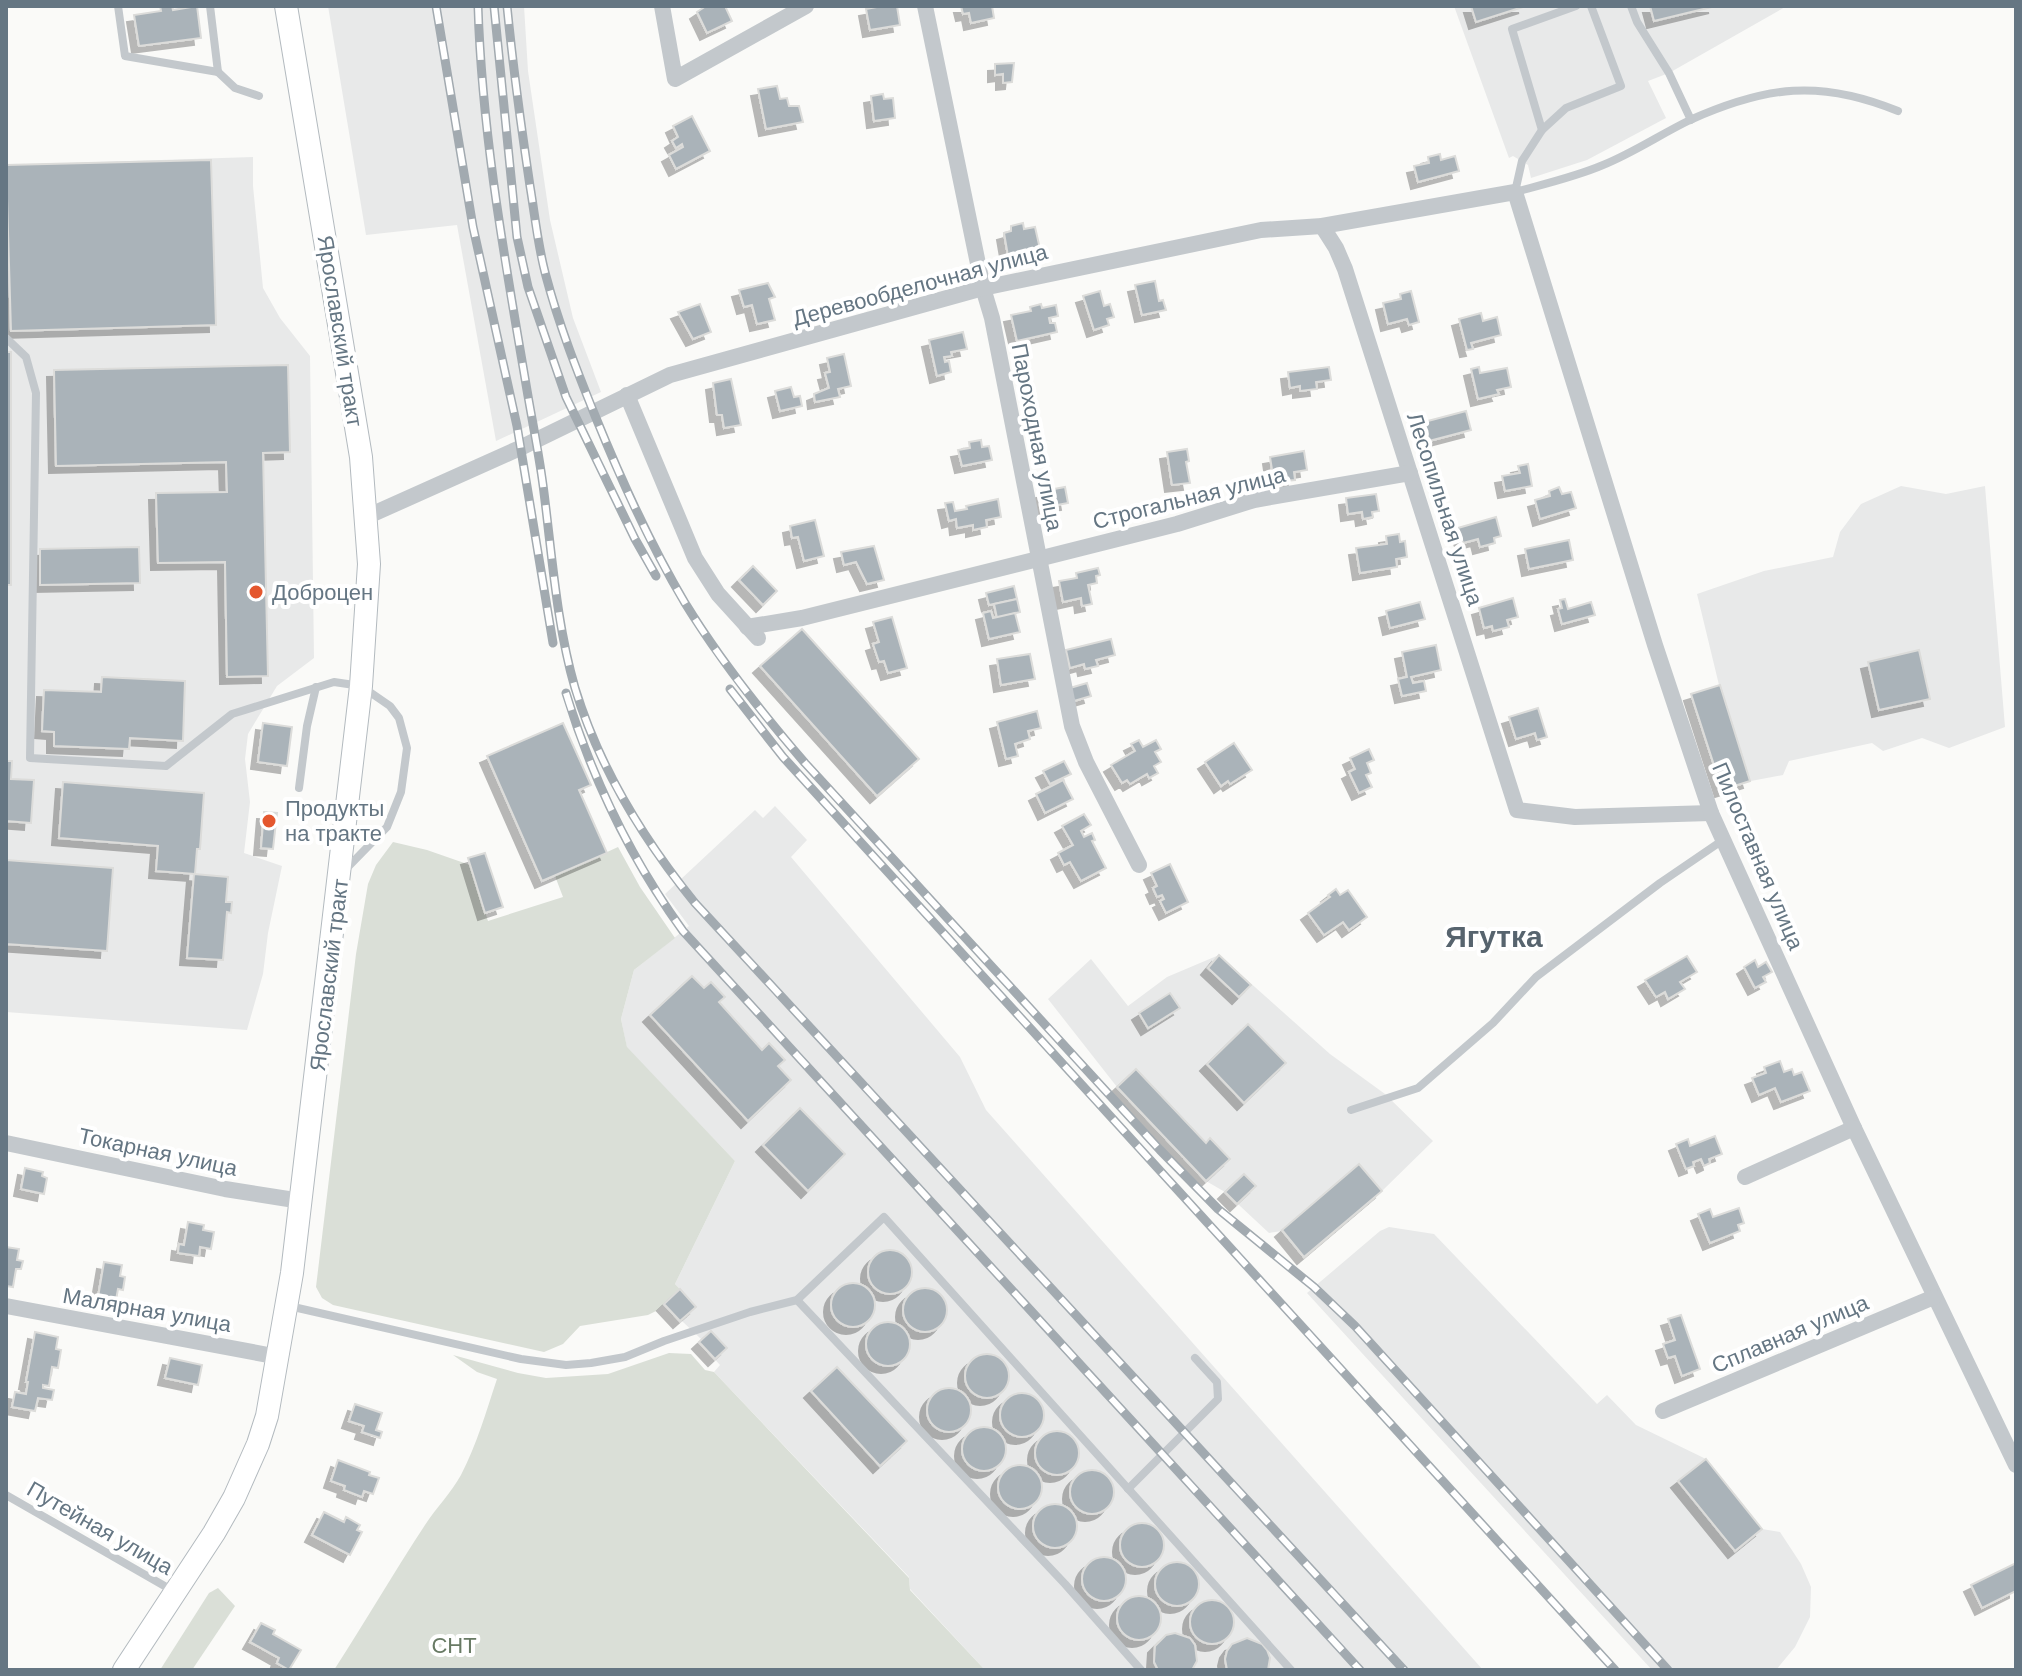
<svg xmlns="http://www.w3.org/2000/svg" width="2022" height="1676" viewBox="0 0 2022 1676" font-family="Arial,sans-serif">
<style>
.built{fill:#e8e9e9}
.green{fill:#dadfd7}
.building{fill:#aab3b9;stroke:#dcdcda;stroke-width:2;filter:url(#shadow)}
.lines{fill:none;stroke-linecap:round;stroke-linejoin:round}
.secondary-casing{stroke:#b3babf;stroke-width:24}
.lane{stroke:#c3c8cc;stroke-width:8}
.street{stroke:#c3c8cc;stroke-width:16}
.secondary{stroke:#fff;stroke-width:22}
.rail-casing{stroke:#a2aab0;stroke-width:9}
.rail{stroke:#fff;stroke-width:6;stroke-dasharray:18;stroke-linecap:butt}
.poi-dot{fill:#e4572e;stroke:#fff;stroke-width:3}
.labels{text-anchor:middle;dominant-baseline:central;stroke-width:8;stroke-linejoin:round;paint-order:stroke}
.street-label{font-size:22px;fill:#657683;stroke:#fff}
.poi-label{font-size:22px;fill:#657683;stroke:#fff;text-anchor:start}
.park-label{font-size:22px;fill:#687a64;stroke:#fff}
.district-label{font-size:30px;font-weight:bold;fill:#57646e;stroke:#fff}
</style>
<defs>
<filter id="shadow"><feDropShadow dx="-7" dy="7" stdDeviation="0" flood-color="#0004"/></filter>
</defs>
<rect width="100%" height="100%" fill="#fafaf8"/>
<g class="built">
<path d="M328 6H524L528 71 550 220 573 318 601 392 496 441 457 225 366 235Z"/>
<path d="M1454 6H1787L1669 73 1648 81 1666 118 1587 160 1531 178 1528 165 1513 156 1509 158Z"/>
<path d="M253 157V186L263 288 280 318 310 356 314 658 277 686 248 734 245 759 250 802 244 853 282 866 268 933 263 974 247 1030 6 1012V165Z"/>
<path d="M1901 486 1946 494 1985 486 2005 727 1949 748 1922 738 1883 751 1872 743 1789 761 1783 775 1751 781 1722 790 1691 694 1719 685 1697 594 1764 571 1833 557 1840 532 1861 504Z"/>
<path d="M775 806 807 840 791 857 960 1057 986 1110 1483 1670H985L910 1589 909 1577 714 1372 720 1365 699 1342 701 1339 664 1304 680 1289 675 1284 735 1161 627 1048 621 1019 634 970 689 926 665 894 755 810 763 818Z"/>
<path d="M1219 955 1330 1054 1385 1094 1433 1141 1382 1191 1304 1257 1282 1231 1269 1233 1225 1192 1206 1181 1117 1087 1048 999 1091 959 1128 1006 1167 977Z"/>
<path d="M1389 1227 1434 1234 1597 1404 1607 1395 1636 1425 1706 1459 1762 1529 1780 1532 1801 1564 1811 1587 1810 1617 1795 1647 1776 1670H1652L1307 1293 1380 1231Z"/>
</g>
<g class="green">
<path d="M393 842 427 850 470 865 488 921 563 897 555 876 618 847 640 887 675 938 634 970 621 1019 627 1047 735 1161 675 1284 680 1289 656 1311 648 1315 580 1326 563 1344 544 1352 333 1305 322 1298 316 1287 356 954 368 884 376 865Z"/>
<path d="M669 1353 691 1354 705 1370 714 1372 909 1578 910 1590 985 1670H334C365 1622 394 1572 425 1525 436 1508 451 1493 461 1475 477 1444 486 1412 497 1379L477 1372 453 1355 518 1373 546 1378 608 1374Z"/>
<path d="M218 1588 235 1606 192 1670H160L209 1593Z"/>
</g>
<g class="building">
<path d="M160 6H172L173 10 197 6 201 38 139 46 134 15 161 11Z"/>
<path d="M706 6H725L732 21 707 33 697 12Z"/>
<path d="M882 6H897L900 25 870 30 866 9Z"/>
<path d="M961 6H992L994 18 971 23 969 13 963 14Z"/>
<path d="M1471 6H1526L1476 22Z"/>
<path d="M1650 6H1716L1654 21Z"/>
<path d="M1014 63 1012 82 1003 83V74L995 75V64Z"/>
<path d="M777 86 780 99 787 98 789 106H799L803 122 766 129 758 89Z"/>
<path d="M883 94 884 99 893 98 895 118 874 121 871 96Z"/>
<path d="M692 116 710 151 676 169 669 155 683 147 682 144 676 148 672 141 678 137 673 126Z"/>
<path d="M1440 154 1441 160 1455 156 1459 171 1418 182 1414 166 1429 163 1428 157Z"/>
<path d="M211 160 216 325 11 331 6 165Z"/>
<path d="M1023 223 1024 229 1035 227 1040 249 1008 256 1004 233 1011 231V226Z"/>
<path d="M1155 281 1159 301 1163 300 1166 310 1142 315 1135 285Z"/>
<path d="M768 283 775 297 769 299 775 320 757 324 752 305 744 307 739 290Z"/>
<path d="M1100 291 1104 306 1110 304 1114 317 1107 319 1109 325 1094 330 1083 296Z"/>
<path d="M1411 291 1419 322 1409 325 1407 319 1388 324 1383 303 1401 299 1400 294Z"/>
<path d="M700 304 711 332 693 339 678 312Z"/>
<path d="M1041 304 1042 308 1056 305 1058 316 1049 318 1050 323H1055L1057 332 1017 341 1011 315 1031 311 1030 307Z"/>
<path d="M1481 313 1483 321 1497 317 1501 335 1471 343 1473 349 1467 350 1459 319Z"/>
<path d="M963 332 967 349 951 352 952 356 944 357 945 362 949 361 951 372 937 376 929 340Z"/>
<rect x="6" y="352" width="5" height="233"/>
<path d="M844 354 851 386 838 389 840 397 815 402 814 394 829 388 825 373 830 372 827 358Z"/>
<path d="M288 365 290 452 263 453 268 676 227 677 225 562 158 563 156 493 227 492 226 462 56 466 54 370Z"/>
<path d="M1329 367 1331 380 1316 382 1317 389 1300 391V386L1290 388 1288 372Z"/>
<path d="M1479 367 1480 373 1507 368 1511 387 1497 390 1499 394 1478 399 1471 369Z"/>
<path d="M731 379 741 425 724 428 722 415H717L713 383Z"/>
<path d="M791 387 794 397 800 396 802 406 780 411 775 391Z"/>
<path d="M1466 411 1471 430 1429 441 1424 422Z"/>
<path d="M981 440 982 447 989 446 992 460 962 466 958 450 970 448 969 442Z"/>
<path d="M1187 449 1189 461 1186 462 1190 483 1172 485 1167 452Z"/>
<path d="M1304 451 1307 470 1294 472 1295 480 1285 481 1284 474 1273 476 1270 457Z"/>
<path d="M1528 464 1532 486 1505 491 1502 476 1520 473 1518 466Z"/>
<path d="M1065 487 1068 503 1041 508 1038 492Z"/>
<path d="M1559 487 1562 494 1571 492 1576 508 1540 519 1535 500 1550 496 1549 491Z"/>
<path d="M1376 494 1379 511 1372 512 1373 517 1363 519 1362 512 1348 514 1346 498Z"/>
<path d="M998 499 1001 517 986 520 987 527 973 530V525L957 528 956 519 949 521 945 503 953 502 955 511 967 509 966 506Z"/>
<path d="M1496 517 1501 536 1494 538 1495 543 1480 547 1478 539 1463 543 1458 528Z"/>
<path d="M815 520 824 556 804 561 798 537 792 538 790 526Z"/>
<path d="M1399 534 1400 542 1405 541 1407 557 1396 559 1397 567 1360 573 1356 548 1387 544 1386 536Z"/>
<path d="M1569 540 1573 560 1529 569 1525 549Z"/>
<path d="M874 546 884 580 867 584 856 562 844 565 841 552Z"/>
<path d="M139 547 140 583 40 585V549Z"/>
<path d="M753 566 777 591 763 605 739 580Z"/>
<path d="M1098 568 1100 575 1096 576 1097 583 1088 585 1092 604 1082 606 1081 598 1063 602 1059 581 1077 578 1076 573Z"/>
<path d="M1014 586 1017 599 989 605 986 593Z"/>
<path d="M1513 598 1518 617 1507 620 1509 627 1493 631 1492 626 1484 628 1479 608Z"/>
<path d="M1017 599 1020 612 997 618 994 604Z"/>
<path d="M1565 599 1568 609 1591 602 1595 615 1562 624 1558 609 1562 608 1560 600Z"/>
<path d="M1420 602 1425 619 1390 628 1386 611Z"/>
<path d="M991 611 993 618 1015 613 1020 632 989 639 983 613Z"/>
<path d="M892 617 907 668 888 673 884 661 879 662 873 644 879 642 873 622Z"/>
<path d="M802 629 919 759 877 796 760 666Z"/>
<path d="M1111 639 1115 655 1096 660 1098 666 1085 669 1084 664 1070 668 1066 650Z"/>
<path d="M1436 645 1441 670 1411 677 1413 683 1424 681 1426 691 1402 696 1398 679 1407 677 1402 652Z"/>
<path d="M1919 650 1930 699 1879 710 1868 662Z"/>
<path d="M1030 654 1035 679 1001 685 997 659Z"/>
<path d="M102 677 185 681 183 741 130 738 129 749 54 746V732L42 731 44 690 101 692Z"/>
<path d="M1087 683 1091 696 1074 701 1070 688Z"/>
<path d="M1720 685 1750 781 1722 790 1691 694Z"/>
<path d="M1538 708 1547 737 1537 740 1535 733 1516 739 1509 717Z"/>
<path d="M1037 711 1041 728 1028 731 1030 739 1015 744 1018 756 1006 759 997 722Z"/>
<path d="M263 723 292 727 287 766 258 762Z"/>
<path d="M563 723 591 785 579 790 607 853 542 881 487 756Z"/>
<path d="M1139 740 1143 747 1156 740 1161 749 1155 752 1161 762 1154 766 1158 773 1149 778 1147 774 1130 784 1127 780 1122 783 1111 765 1135 751 1131 744Z"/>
<path d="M1234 743 1252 770 1230 784 1228 781 1221 786 1205 762Z"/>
<path d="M1369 749 1374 760 1367 763 1371 773 1366 775 1372 787 1359 793 1349 772 1355 769 1350 758Z"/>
<path d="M6 761H12L11 779 34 780 31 823 6 821Z"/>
<path d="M1064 761 1071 774 1050 784 1043 771Z"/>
<path d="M1063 780 1073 799 1045 813 1036 794Z"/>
<path d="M63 782 204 793 200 849H197L195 874 156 871 158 846 59 838Z"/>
<path d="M264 812 277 813 273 849 261 848Z"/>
<path d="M1084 814 1091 825 1081 831 1084 837 1092 833 1095 840 1092 841 1106 868 1081 881 1070 862 1064 865 1058 853 1073 845 1062 826Z"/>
<path d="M485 853 503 907 485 913 468 858Z"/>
<path d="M6 860 113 868 107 951 6 944Z"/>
<path d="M1170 864 1188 902 1166 913 1160 901 1164 899 1162 895 1157 897 1153 888 1157 886 1151 873Z"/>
<path d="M194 874 228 877 226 902H232L231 913 227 912 223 960 187 958Z"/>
<path d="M1336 889 1340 895 1348 890 1367 917 1349 930 1343 922 1324 935 1308 913 1330 897 1328 895Z"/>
<path d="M1219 955 1251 985 1239 997 1208 968Z"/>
<path d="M1687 956 1697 972 1680 982 1685 989 1668 999 1665 992 1656 997 1645 980Z"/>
<path d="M1755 960 1758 967 1766 962 1772 972 1763 977 1766 982 1755 988 1744 967Z"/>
<path d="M692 976 704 988 711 982 725 997 719 1002 762 1050 769 1043 785 1060 778 1066 791 1080 748 1121 650 1015Z"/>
<path d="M1170 993 1180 1008 1148 1028 1139 1013Z"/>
<path d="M1248 1024 1286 1063 1244 1103 1207 1064Z"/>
<path d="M1780 1061 1784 1072 1792 1069 1794 1075 1802 1072 1810 1091 1781 1102 1775 1088 1759 1095 1752 1078 1766 1073 1764 1067Z"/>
<path d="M1136 1069 1206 1143 1210 1138 1230 1159 1206 1181 1117 1087Z"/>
<path d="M800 1108 845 1154 808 1191 763 1145Z"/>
<path d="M1715 1136 1722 1154 1709 1159 1710 1163 1704 1166 1701 1159 1693 1162 1694 1166 1686 1169 1676 1144 1688 1139 1690 1146Z"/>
<path d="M1359 1164 1382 1191 1304 1257 1282 1230Z"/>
<path d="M25 1168 43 1172 42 1176 47 1178 44 1194 21 1189Z"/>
<path d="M1244 1174 1256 1186 1237 1204 1225 1192Z"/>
<path d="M1739 1208 1744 1223 1738 1225 1740 1231 1710 1243 1698 1214 1710 1209 1713 1217Z"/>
<path d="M188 1222 204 1225 203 1230 214 1232 211 1249 200 1247 199 1256 178 1253 179 1244 184 1245Z"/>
<path d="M6 1247 19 1249 17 1260 23 1261 21 1269H16L13 1287 6 1286Z"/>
<circle cx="890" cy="1272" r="22"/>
<path d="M104 1262 122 1265 120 1276 125 1277 123 1290 118 1289 116 1300 98 1297Z"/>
<circle cx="853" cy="1305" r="22"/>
<circle cx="925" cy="1310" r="22"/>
<path d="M680 1289 696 1307 680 1321 664 1304Z"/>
<path d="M1681 1315 1700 1369 1682 1376 1675 1356 1668 1358 1663 1344 1675 1340 1668 1319Z"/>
<circle cx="888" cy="1344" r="22"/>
<path d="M711 1331 727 1348 715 1359 699 1342Z"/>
<path d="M35 1332 58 1337 56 1349 61 1350 58 1368 52 1367 49 1386 43 1385V1388L54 1390 52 1400 38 1398 35 1411 12 1407 15 1392 26 1394 28 1382H26Z"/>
<circle cx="987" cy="1376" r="22"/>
<path d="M170 1358 202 1365 198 1385 165 1378Z"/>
<path d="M837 1367 907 1441 880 1466 811 1391Z"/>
<circle cx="949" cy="1410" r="22"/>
<circle cx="1022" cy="1415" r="22"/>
<path d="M355 1404 382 1413 376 1430 382 1432 380 1438 362 1432 364 1426 349 1421Z"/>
<circle cx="984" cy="1449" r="22"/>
<circle cx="1057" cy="1453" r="22"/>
<path d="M1706 1459 1762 1529 1735 1551 1678 1481Z"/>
<path d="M338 1460 370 1472 369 1475 379 1478 373 1494 364 1491 362 1497 344 1490 345 1486 331 1481Z"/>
<circle cx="1020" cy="1487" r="22"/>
<circle cx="1092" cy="1492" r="22"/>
<circle cx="1055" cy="1526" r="22"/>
<path d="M324 1512 344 1522 346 1517 360 1525 357 1530 362 1532 350 1555 312 1535Z"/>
<circle cx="1142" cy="1545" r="22"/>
<circle cx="1104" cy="1579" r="22"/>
<circle cx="1177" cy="1584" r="22"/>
<path d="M2016 1563V1591L1982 1608 1971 1585Z"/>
<circle cx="1139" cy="1618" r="22"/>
<circle cx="1212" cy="1622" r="22"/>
<path d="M261 1623 275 1630 273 1634 301 1650 289 1670 277 1663 279 1658 250 1642Z"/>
<path d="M1175 1633 1190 1638 1195 1645 1197 1661 1192 1670H1158L1154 1662 1155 1646 1166 1635Z"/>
<path d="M1247 1638 1262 1644 1267 1650 1270 1658 1268 1670H1227L1225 1659 1227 1651 1232 1644Z"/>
</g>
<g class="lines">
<defs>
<path id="secondary" d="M124 1670 214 1533 234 1498 258 1444 267 1416 292 1273 361 686 369 564 361 457 286 6"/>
</defs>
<use href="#secondary" class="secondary-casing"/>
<g class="lane">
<path d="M118 6 125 56 218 72"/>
<path d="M210 6 218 72 235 88 259 96"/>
<path d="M1576 6 1512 29 1542 130 1522 161 1515 192C1544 184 1575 177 1603 165 1633 153 1661 134 1690 120 1766 86 1820 79 1898 111"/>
<path d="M1631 6 1637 22 1669 73 1691 120"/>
<path d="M1542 130 1566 108 1621 86 1591 6"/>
<path d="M6 338 26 357 36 393 30 758 166 766 232 714 334 682 361 686 390 706 399 718 407 748 401 792 387 827 344 871"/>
<path d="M299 788 307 726 316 687"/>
<path d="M1351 1110 1418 1088 1493 1023 1536 977 1660 883 1723 840"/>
<path d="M797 1300 1065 1584 1141 1670"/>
<path d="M289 1306 521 1359 566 1365 591 1363 625 1357 664 1341 750 1312 797 1300 884 1217 1291 1670"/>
<path d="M1128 1489 1218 1399 1217 1382 1195 1358"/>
<path d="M6 1495 175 1592"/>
</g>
<g class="street">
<path d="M662 6 675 79 806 6"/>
<path d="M925 6 983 288 992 318 1072 726 1086 762 1139 865"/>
<path d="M1322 226 1336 248 1345 269 1517 810 1575 817 1711 813"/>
<path d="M627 395 695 558 718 594 758 638"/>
<path d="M366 517 520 448 670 375 983 288 1261 230 1322 226 1515 192 1655 645 1711 813 1854 1128 2016 1465"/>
<path d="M747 627 802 618 1038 559 1177 524 1254 500 1410 473"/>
<path d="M6 1143 225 1189 301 1201"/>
<path d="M1745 1177 1854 1128"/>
<path d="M6 1306 279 1357"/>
<path d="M1663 1411 1934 1297"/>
</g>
<use href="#secondary" class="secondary"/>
<defs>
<g id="rail">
<path d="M436 6 473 227 517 426 553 643"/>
<path d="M478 6C482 137 506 266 528 396 533 425 539 455 543 485 552 553 556 622 575 688 599 767 643 839 695 903L1404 1670"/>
<path d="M494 6 517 237 528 287 566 397 635 539 656 576"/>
<path d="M507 6C513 67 521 126 530 186 535 216 538 247 546 276 559 325 577 371 596 418 622 482 650 544 685 603 720 660 762 713 805 763L1160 1150 1218 1209 1314 1287 1355 1326 1668 1670"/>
<path d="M730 689 783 757 1615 1670"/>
<path d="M566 693C592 778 631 859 683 931L1360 1670"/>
</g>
</defs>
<use href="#rail" class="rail-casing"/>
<use href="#rail" class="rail"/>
</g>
<g class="poi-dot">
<circle cx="256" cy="592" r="8"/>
<circle cx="269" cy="821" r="8"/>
</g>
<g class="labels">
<g class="street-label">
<text transform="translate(920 285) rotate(-15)">Деревообделочная улица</text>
<text transform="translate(340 331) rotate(81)">Ярославский тракт</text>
<text transform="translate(1037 437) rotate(79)">Пароходная улица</text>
<text transform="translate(1189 498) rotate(-14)">Строгальная улица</text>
<text transform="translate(1445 509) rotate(72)">Лесопильная улица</text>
<text transform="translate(1758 856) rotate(67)">Пилоставная улица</text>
<text transform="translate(329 975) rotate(-83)">Ярославский тракт</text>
<text transform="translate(158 1152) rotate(12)">Токарная улица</text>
<text transform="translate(147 1310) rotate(10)">Малярная улица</text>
<text transform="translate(1790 1334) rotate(-23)">Сплавная улица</text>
<text transform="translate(100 1528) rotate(30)">Путейная улица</text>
</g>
<g class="poi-label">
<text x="272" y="592">Доброцен</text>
<text x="285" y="808">Продукты<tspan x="285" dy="25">на тракте</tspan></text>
</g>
<g class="park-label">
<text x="454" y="1645">СНТ</text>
</g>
<g class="district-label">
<text x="1494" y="936">Ягутка</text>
</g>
</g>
<rect width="2022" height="1676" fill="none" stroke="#657683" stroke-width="16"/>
</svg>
